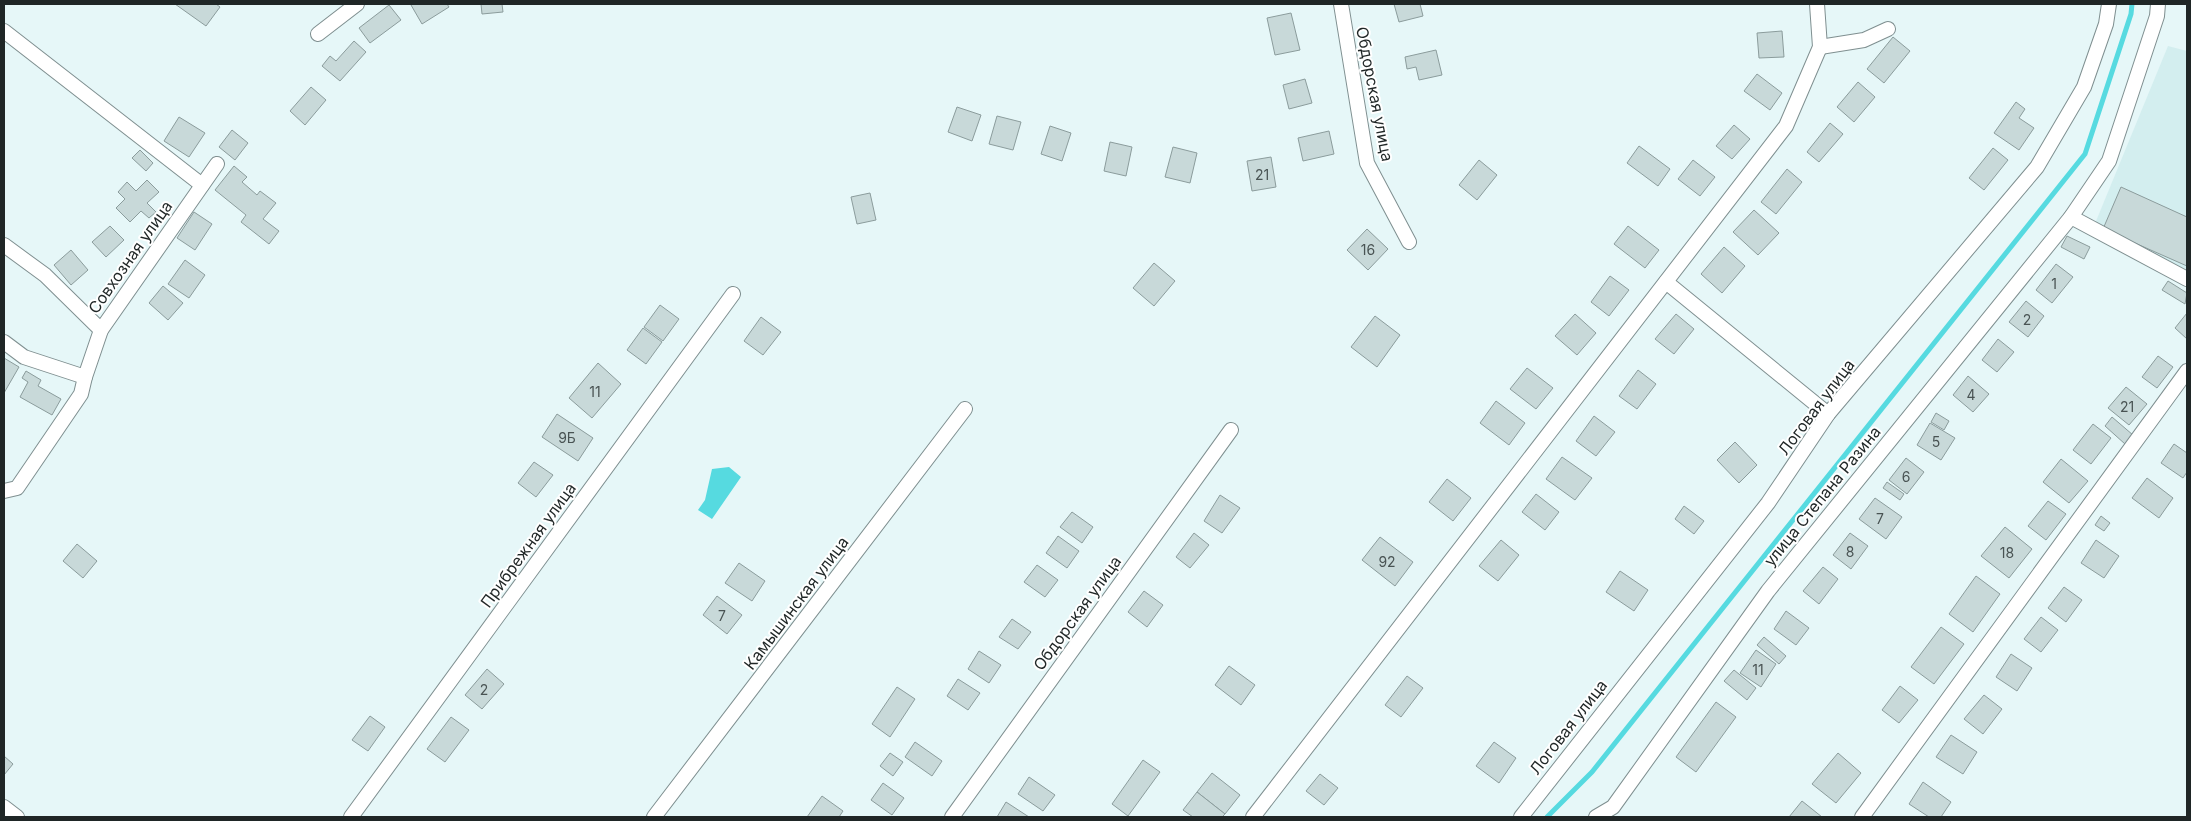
<svg xmlns="http://www.w3.org/2000/svg" width="2191" height="821" viewBox="0 0 2191 821" font-family="Inter,sans-serif">
<style>
.built{fill:#d3eeef}
.water{fill:#56dae0}
.lines{fill:none;stroke-linecap:round;stroke-linejoin:round}
.stream{stroke:#56dae0;stroke-width:5}
.building{fill:#c8d9d9;stroke:#8b9c9c}
.minor-casing{stroke:#7f8f90;stroke-width:16}
.minor{stroke:#fff;stroke-width:14}
.labels{text-anchor:middle;dominant-baseline:central;stroke-width:4;stroke-linejoin:round;paint-order:stroke}
.number-label{font-size:14px;fill:#495353}
.street-label{font-size:16px;fill:#1f2626;stroke:#fff}
</style>
<rect width="100%" height="100%" fill="#e6f7f8"/>
<path class="built" d="M2168 46 2187 51V270L2094 226Z"/>
<path class="water" d="M729 467 741 477 712 519 698 510 705 500 712 469Z"/>
<g class="lines">
<path class="stream" d="M1547 817 1592 772 2085 154 2131 14 2132 4"/>
</g>
<g class="building">
<path d="M175 4H216L220 7 206 26Z"/>
<path d="M413 4H447L449 7 422 24 411 5Z"/>
<path d="M481 4H502L503 12 482 14Z"/>
<path d="M1394 4H1420L1423 16 1399 22Z"/>
<path d="M389 5 401 20 370 43 359 28Z"/>
<path d="M1291 13 1300 50 1275 55 1267 18Z"/>
<path d="M1782 31 1784 57 1759 58 1757 33Z"/>
<path d="M1893 37 1910 51 1884 83 1867 69Z"/>
<path d="M354 41 366 52 340 81 322 66 330 56 336 61Z"/>
<path d="M1436 50 1442 75 1419 80 1416 67 1407 69 1405 57Z"/>
<path d="M1757 74 1782 93 1770 110 1744 91Z"/>
<path d="M1305 79 1312 103 1289 109 1283 85Z"/>
<path d="M1858 82 1875 97 1854 122 1837 107Z"/>
<path d="M311 87 326 100 305 125 290 111Z"/>
<path d="M2016 102 2025 109 2019 118 2034 128 2019 150 1994 133Z"/>
<path d="M957 107 981 115 972 141 948 132Z"/>
<path d="M997 116 1021 122 1013 150 989 144Z"/>
<path d="M179 117 205 133 189 157 164 141Z"/>
<path d="M1830 123 1843 134 1819 162 1807 152Z"/>
<path d="M1734 125 1750 139 1732 159 1716 146Z"/>
<path d="M1050 126 1071 133 1062 161 1041 154Z"/>
<path d="M232 130 248 143 235 160 219 147Z"/>
<path d="M1329 131 1334 154 1303 161 1298 138Z"/>
<path d="M1110 142 1132 147 1126 176 1104 171Z"/>
<path d="M1639 146 1670 169 1658 186 1627 163Z"/>
<path d="M1173 147 1197 153 1190 183 1165 177Z"/>
<path d="M1993 148 2008 160 1984 190 1969 178Z"/>
<path d="M140 150 153 163 146 171 132 158Z"/>
<path d="M1271 157 1276 187 1252 191 1247 161Z"/>
<path d="M1479 160 1497 175 1477 200 1459 185Z"/>
<path d="M1693 160 1715 177 1700 196 1678 179Z"/>
<path d="M234 166 247 177 242 182 257 195 260 191 276 203 263 219 279 231 269 244 241 222 246 215 215 190Z"/>
<path d="M1787 169 1802 182 1776 214 1761 202Z"/>
<path d="M147 180 159 192 147 203 156 212 149 218 141 211 130 222 116 208 125 199 118 192 127 182 136 191Z"/>
<path d="M2121 187 2187 217V266L2103 229Z"/>
<path d="M870 193 876 220 857 224 851 197Z"/>
<path d="M1754 210 1779 233 1758 255 1733 232Z"/>
<path d="M194 212 212 224 195 250 177 238Z"/>
<path d="M110 226 124 240 106 257 92 242Z"/>
<path d="M1628 226 1659 250 1645 268 1614 244Z"/>
<path d="M1367 229 1388 249 1368 270 1347 250Z"/>
<path d="M2067 236 2090 247 2084 259 2061 247Z"/>
<path d="M1724 247 1745 266 1722 293 1701 274Z"/>
<path d="M71 250 88 270 71 285 54 265Z"/>
<path d="M185 260 205 275 189 298 168 284Z"/>
<path d="M1154 263 1175 281 1154 306 1133 288Z"/>
<path d="M2056 264 2073 277 2052 303 2036 290Z"/>
<path d="M1610 276 1629 290 1609 316 1591 302Z"/>
<path d="M2168 281 2187 293 2185 304 2162 290Z"/>
<path d="M163 286 183 303 168 320 149 303Z"/>
<path d="M2026 301 2044 316 2028 337 2009 322Z"/>
<path d="M660 305 679 319 663 341 644 327Z"/>
<path d="M2187 313V339L2175 328Z"/>
<path d="M1575 314 1596 333 1577 355 1555 336Z"/>
<path d="M1676 314 1694 329 1674 354 1655 339Z"/>
<path d="M1375 316 1400 335 1377 367 1351 347Z"/>
<path d="M761 317 781 332 763 355 744 341Z"/>
<path d="M643 328 662 342 646 364 627 350Z"/>
<path d="M1998 339 2014 352 1997 372 1982 360Z"/>
<path d="M2158 356 2173 367 2157 388 2142 377Z"/>
<path d="M4 358 19 367 4 393Z"/>
<path d="M598 363 621 384 592 418 569 398Z"/>
<path d="M1527 368 1553 388 1536 409 1510 389Z"/>
<path d="M1638 370 1656 384 1637 409 1619 396Z"/>
<path d="M26 371 41 380 38 386 61 399 52 415 20 397 28 382 22 378Z"/>
<path d="M1968 376 1989 394 1973 412 1953 395Z"/>
<path d="M2126 387 2147 404 2129 425 2108 408Z"/>
<path d="M1496 401 1525 423 1509 445 1480 423Z"/>
<path d="M1936 413 1949 421 1944 430 1931 422Z"/>
<path d="M557 414 593 438 578 461 542 437Z"/>
<path d="M1594 416 1615 432 1596 456 1576 441Z"/>
<path d="M2112 417 2133 435 2125 444 2105 426Z"/>
<path d="M1930 423 1955 438 1941 460 1917 445Z"/>
<path d="M2093 424 2111 438 2091 464 2073 450Z"/>
<path d="M1735 442 1757 465 1739 483 1717 460Z"/>
<path d="M2174 444 2187 453V472L2183 478 2161 463Z"/>
<path d="M1562 457 1592 478 1575 500 1546 479Z"/>
<path d="M1906 458 1924 472 1907 494 1889 480Z"/>
<path d="M2061 459 2088 481 2069 503 2043 482Z"/>
<path d="M534 462 553 475 536 497 518 483Z"/>
<path d="M2147 478 2173 498 2159 518 2132 498Z"/>
<path d="M1447 479 1471 498 1453 521 1429 502Z"/>
<path d="M1887 482 1904 494 1900 500 1883 488Z"/>
<path d="M1536 494 1559 512 1545 530 1522 512Z"/>
<path d="M1220 495 1240 508 1222 533 1204 521Z"/>
<path d="M1875 498 1902 517 1886 539 1859 519Z"/>
<path d="M2048 501 2066 514 2046 540 2028 526Z"/>
<path d="M1684 506 1704 521 1694 534 1675 519Z"/>
<path d="M1072 512 1093 527 1082 543 1060 527Z"/>
<path d="M2101 516 2110 523 2104 531 2095 525Z"/>
<path d="M2005 527 2032 549 2009 578 1981 556Z"/>
<path d="M1194 533 1209 545 1190 568 1176 557Z"/>
<path d="M1850 533 1868 546 1851 569 1833 555Z"/>
<path d="M1058 536 1079 551 1067 568 1046 553Z"/>
<path d="M1380 537 1413 562 1395 586 1362 560Z"/>
<path d="M1501 540 1519 555 1498 581 1479 566Z"/>
<path d="M2096 540 2119 556 2104 578 2081 563Z"/>
<path d="M77 544 97 561 83 578 63 561Z"/>
<path d="M739 563 765 581 752 601 725 583Z"/>
<path d="M1037 565 1058 580 1045 597 1024 582Z"/>
<path d="M1823 567 1838 579 1819 604 1803 591Z"/>
<path d="M1620 571 1648 590 1634 611 1606 592Z"/>
<path d="M1976 576 2000 594 1973 632 1949 614Z"/>
<path d="M2064 587 2082 600 2066 622 2048 608Z"/>
<path d="M1144 591 1163 605 1147 627 1128 612Z"/>
<path d="M717 596 742 615 727 634 703 615Z"/>
<path d="M1786 611 1809 628 1796 645 1774 629Z"/>
<path d="M2041 617 2058 630 2041 652 2024 639Z"/>
<path d="M1012 619 1031 632 1018 649 999 637Z"/>
<path d="M1941 627 1964 644 1934 684 1911 667Z"/>
<path d="M1764 637 1786 656 1779 664 1757 645Z"/>
<path d="M1756 650 1776 664 1761 687 1740 673Z"/>
<path d="M979 651 1001 665 989 683 968 669Z"/>
<path d="M2011 654 2032 668 2017 691 1996 677Z"/>
<path d="M1229 666 1255 685 1241 705 1215 685Z"/>
<path d="M487 669 504 684 482 709 465 695Z"/>
<path d="M1734 670 1756 688 1747 700 1724 681Z"/>
<path d="M1407 676 1423 688 1401 717 1385 705Z"/>
<path d="M958 679 980 693 968 710 947 696Z"/>
<path d="M1900 686 1918 700 1899 723 1882 710Z"/>
<path d="M897 687 915 699 890 737 872 724Z"/>
<path d="M1984 695 2002 709 1983 734 1964 719Z"/>
<path d="M1716 702 1736 717 1696 772 1676 757Z"/>
<path d="M370 716 385 727 368 751 352 740Z"/>
<path d="M451 717 469 730 445 762 427 749Z"/>
<path d="M1951 735 1977 752 1963 774 1936 757Z"/>
<path d="M915 742 942 761 932 776 905 757Z"/>
<path d="M1494 742 1516 758 1499 783 1476 766Z"/>
<path d="M890 753 903 762 893 776 880 766Z"/>
<path d="M1838 753 1861 773 1836 803 1812 784Z"/>
<path d="M4 756 13 764 4 775Z"/>
<path d="M1143 760 1160 772 1128 816 1112 804Z"/>
<path d="M1212 773 1240 795 1225 814 1197 792Z"/>
<path d="M1320 774 1338 788 1324 805 1306 791Z"/>
<path d="M1029 777 1055 795 1043 811 1018 794Z"/>
<path d="M1923 782 1951 802 1941 817H1929L1909 804Z"/>
<path d="M883 783 904 798 892 815 871 800Z"/>
<path d="M1197 792 1225 814 1222 817H1193L1183 810Z"/>
<path d="M822 796 843 811 839 817H807Z"/>
<path d="M1802 801 1822 817H1789Z"/>
<path d="M1006 802 1029 817H997Z"/>
</g>
<g class="lines">
<defs>
<g id="minor">
<path d="M1341 4 1367 163 1409 242"/>
<path d="M4 31 202 185"/>
<path d="M318 34 357 4"/>
<path d="M1820 47 1864 40 1888 29"/>
<path d="M2071 217 2187 279"/>
<path d="M4 245 45 275 101 330"/>
<path d="M1666 282 1828 414"/>
<path d="M4 342 24 357 85 377 101 330 217 164"/>
<path d="M4 491 17 488 81 394 85 377"/>
<path d="M4 807 17 817"/>
<path d="M351 817 733 294"/>
<path d="M654 817 965 409"/>
<path d="M952 817 1231 430"/>
<path d="M1253 817 1786 126 1820 47 1817 4"/>
<path d="M1521 817 1768 503 1828 414 2037 167 2084 87 2106 24 2109 4"/>
<path d="M1596 817 1613 807 1768 591 2071 217 2109 161 2157 16 2158 4"/>
<path d="M1862 817 2187 371"/>
</g>
</defs>
<use href="#minor" class="minor-casing"/>
<use href="#minor" class="minor"/>
</g>
<g class="labels">
<g class="number-label">
<text x="1262" y="174">21</text>
<text x="1368" y="249">16</text>
<text x="2054" y="283">1</text>
<text x="2027" y="319">2</text>
<text x="595" y="391">11</text>
<text x="1971" y="394">4</text>
<text x="2127" y="406">21</text>
<text x="567" y="437">9Б</text>
<text x="1936" y="441">5</text>
<text x="1906" y="476">6</text>
<text x="1880" y="518">7</text>
<text x="1850" y="551">8</text>
<text x="2007" y="552">18</text>
<text x="1387" y="561">92</text>
<text x="722" y="615">7</text>
<text x="1758" y="669">11</text>
<text x="484" y="689">2</text>
</g>
<g class="street-label">
<text transform="translate(1375 94) rotate(79)">Обдорская улица</text>
<text transform="translate(130 257) rotate(-55)">Совхозная улица</text>
<text transform="translate(1816 407) rotate(-53)">Логовая улица</text>
<text transform="translate(1822 496) rotate(-51)">улица Степана Разина</text>
<text transform="translate(528 545) rotate(-54)">Прибрежная улица</text>
<text transform="translate(796 603) rotate(-53)">Камышинская улица</text>
<text transform="translate(1077 613) rotate(-54)">Обдорская улица</text>
<text transform="translate(1568 727) rotate(-52)">Логовая улица</text>
</g>
</g>
<rect width="2191" height="821" fill="none" stroke="#1f2626" stroke-width="10"/>
</svg>
